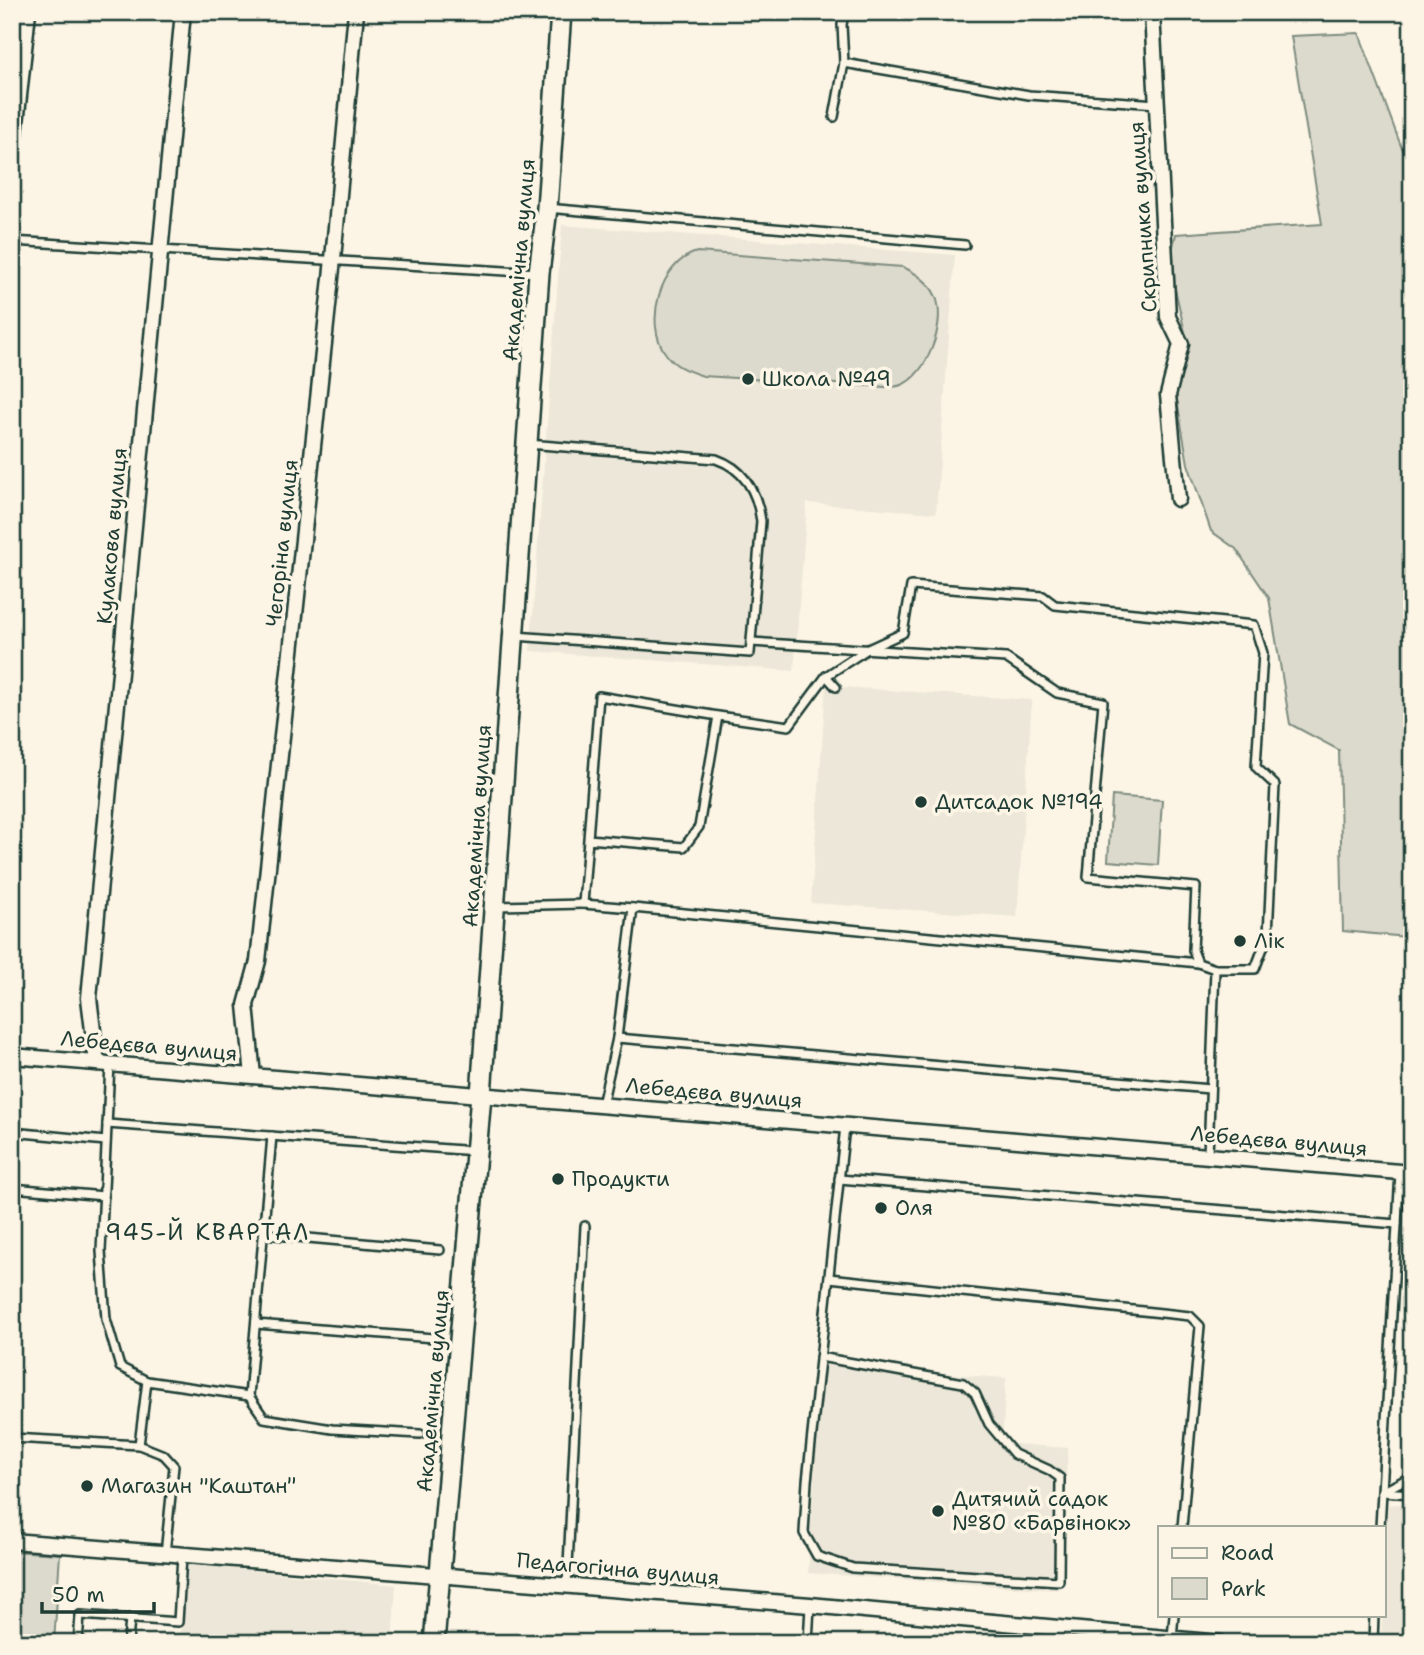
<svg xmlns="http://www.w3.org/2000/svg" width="1424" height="1655" viewBox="0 0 1424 1655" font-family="'Shantell Sans',sans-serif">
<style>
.built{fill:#ece7d8}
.green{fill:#dcdacc;stroke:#7e8c80;stroke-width:2}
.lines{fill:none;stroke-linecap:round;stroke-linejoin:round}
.service-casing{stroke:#1f3d34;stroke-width:12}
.minor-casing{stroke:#1f3d34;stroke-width:19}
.secondary-casing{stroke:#1f3d34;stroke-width:24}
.service{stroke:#fcf5e5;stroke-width:7}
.minor{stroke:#fcf5e5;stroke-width:14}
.secondary{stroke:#fcf5e5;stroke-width:19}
.poi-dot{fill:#1f3d34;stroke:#fcf5e5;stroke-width:2.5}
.labels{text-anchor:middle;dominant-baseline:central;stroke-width:7;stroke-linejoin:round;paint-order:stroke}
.street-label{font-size:21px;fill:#1f3d34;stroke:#fcf5e5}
.poi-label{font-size:21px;fill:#1f3d34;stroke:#fcf5e5;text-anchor:start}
.neighbourhood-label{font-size:23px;letter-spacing:2px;fill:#1f3d34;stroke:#fcf5e5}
</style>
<rect width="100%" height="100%" fill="#fcf5e5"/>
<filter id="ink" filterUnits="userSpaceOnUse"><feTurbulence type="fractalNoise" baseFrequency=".0143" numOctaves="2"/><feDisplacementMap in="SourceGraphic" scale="14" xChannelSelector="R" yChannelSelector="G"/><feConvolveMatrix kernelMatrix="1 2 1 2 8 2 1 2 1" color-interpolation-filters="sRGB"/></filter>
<g filter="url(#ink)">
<g class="built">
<path d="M562 225 955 255 936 513 807 503 794 671 530 651Z"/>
<path d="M826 686 1032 700 1017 917 811 903Z"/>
<path d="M822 1365 1006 1378 1002 1443 1068 1448 1058 1590 808 1573Z"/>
<path d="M1412 1503V1643H1381L1388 1505Z"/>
<path d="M186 1564 396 1585 392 1643H180Z"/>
</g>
<g class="green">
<path d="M1359 33 1401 146 1412 164V968L1406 937 1343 931 1339 750 1290 724 1269 598 1236 549 1211 531 1188 464 1176 395 1187 341 1169 263 1176 234 1322 224 1291 36Z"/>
<path d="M697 252 903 267C918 274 932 284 937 300 945 326 927 375 901 385 897 387 890 387 885 387L703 376C688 371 675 367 666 354 643 324 660 262 697 252Z"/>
<path d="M1112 796 1162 800 1158 865 1108 861Z"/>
<path d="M12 1551 60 1554 54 1643H12Z"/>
</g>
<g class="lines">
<defs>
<g id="service">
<path d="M844 63 1029 95 1157 104"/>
<path d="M834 117 844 63 842 25 844 12"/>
<path d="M547 208 965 245"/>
<path d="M12 241 539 273"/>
<path d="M515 636 750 653 761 521C757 492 745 469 716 459L528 444"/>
<path d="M751 642 1006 658 1057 693 1103 702 1088 877 1196 887 1193 950 1198 963 1215 969 1208 1155"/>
<path d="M826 676 836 687"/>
<path d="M718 716 789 726 826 676 866 650 903 633 911 586 1043 596 1055 605 1254 625 1263 653 1256 767 1275 785 1268 935 1255 969H1215"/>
<path d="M583 904 633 908 617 1038 602 1105"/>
<path d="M495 906 583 904 599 696 718 716 699 827 684 847 588 839"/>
<path d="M633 908 1198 963"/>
<path d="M617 1038 1210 1089"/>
<path d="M110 1064 101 1251 106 1319 120 1367 147 1381 249 1396"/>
<path d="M107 1124 476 1151"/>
<path d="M12 1132 106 1141"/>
<path d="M272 1136 249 1396 264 1418 332 1429 420 1434"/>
<path d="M839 1179 1397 1224"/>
<path d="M12 1188 104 1196"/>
<path d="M264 1234 440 1250"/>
<path d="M829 1278 1190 1316 1200 1326 1182 1527"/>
<path d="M256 1324 434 1338"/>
<path d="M820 1357 963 1383 975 1393 989 1424 1014 1454 1049 1470 1060 1478 1059 1581 853 1568 817 1556 804 1533 807 1481 845 1126"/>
<path d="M12 1438 139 1445 164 1455 174 1466 165 1554"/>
<path d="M139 1445 147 1381"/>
<path d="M1382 1492 1412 1476"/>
<path d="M1382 1492 1412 1494"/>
<path d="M1380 1527 1400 1172"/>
<path d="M567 1585 585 1226"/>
<path d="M1172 1638 1174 1615"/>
<path d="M78 1643 80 1615 178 1622 182 1556"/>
<path d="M128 1643 130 1618"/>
<path d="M808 1643 810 1606"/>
<path d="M1370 1643 1373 1641 1374 1615"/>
</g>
<g id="minor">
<path d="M1152 12 1168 317 1181 344 1168 395 1178 499"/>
<path d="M12 161 28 12"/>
<path d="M12 1056 1412 1173"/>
<path d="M97 1063 89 998 183 12"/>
<path d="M253 1076 246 1005 258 961 333 259 356 12"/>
<path d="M12 1541 810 1605 1220 1643"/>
</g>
<path id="secondary" d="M434 1643 481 1095 539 273 547 208 561 12"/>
</defs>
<use href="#service" class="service-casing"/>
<use href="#minor" class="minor-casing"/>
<use href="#secondary" class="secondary-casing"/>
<use href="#service" class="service"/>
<use href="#minor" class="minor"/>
<use href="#secondary" class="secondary"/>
</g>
</g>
<g class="poi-dot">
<circle cx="748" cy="379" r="7"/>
<circle cx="921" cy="802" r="7"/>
<circle cx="1240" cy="941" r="7"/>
<circle cx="558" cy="1179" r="7"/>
<circle cx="881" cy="1208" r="7"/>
<circle cx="87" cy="1486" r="7"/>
<circle cx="938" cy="1511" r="7"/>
</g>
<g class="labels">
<g class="street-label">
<text transform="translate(1143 217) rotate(-94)">Скрипника вулиця</text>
<text transform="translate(519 260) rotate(-85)">Академічна вулиця</text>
<text transform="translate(112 536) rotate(-85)">Кулакова вулиця</text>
<text transform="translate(282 543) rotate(-84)">Чегоріна вулиця</text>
<text transform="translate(477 826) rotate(-86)">Академічна вулиця</text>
<text transform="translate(149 1046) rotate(5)">Лебедєва вулиця</text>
<text transform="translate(714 1093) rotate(5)">Лебедєва вулиця</text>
<text transform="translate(1279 1141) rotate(5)">Лебедєва вулиця</text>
<text transform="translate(433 1391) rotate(-85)">Академічна вулиця</text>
<text transform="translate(618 1569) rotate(5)">Педагогічна вулиця</text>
</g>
<g class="poi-label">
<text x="762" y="379">Школа №49</text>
<text x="935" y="802">Дитсадок №194</text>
<text x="1254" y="941">Лік</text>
<text x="572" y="1179">Продукти</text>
<text x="895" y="1208">Оля</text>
<text x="101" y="1486">Магазин "Каштан"</text>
<text x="952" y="1499">Дитячий садок<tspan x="952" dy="24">№80 «Барвінок»</tspan></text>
</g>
<g class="neighbourhood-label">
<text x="208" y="1232">945-Й КВАРТАЛ</text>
</g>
</g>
<rect width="1424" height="1655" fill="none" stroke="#fcf5e5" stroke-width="42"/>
<rect x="21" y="21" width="1382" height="1613" fill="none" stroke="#1f3d34" stroke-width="2.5" filter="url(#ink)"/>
<rect x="1158" y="1526" width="228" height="91" fill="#fcf5e5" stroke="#a4ab9e" stroke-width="2"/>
<rect x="1172" y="1548" width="35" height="10" fill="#fcf5e5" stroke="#a4ab9e" stroke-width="2"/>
<text x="1221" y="1560" font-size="21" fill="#1f3d34">Road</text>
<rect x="1172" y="1578" width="35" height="21" fill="#dcdacc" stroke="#a4ab9e" stroke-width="2"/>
<text x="1221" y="1596" font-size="21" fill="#1f3d34">Park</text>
<path d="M42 1602v10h112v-10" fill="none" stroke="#1f3d34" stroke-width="3.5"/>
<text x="52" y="1602" font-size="21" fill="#1f3d34" stroke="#fcf5e5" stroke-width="5" paint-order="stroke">50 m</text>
</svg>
